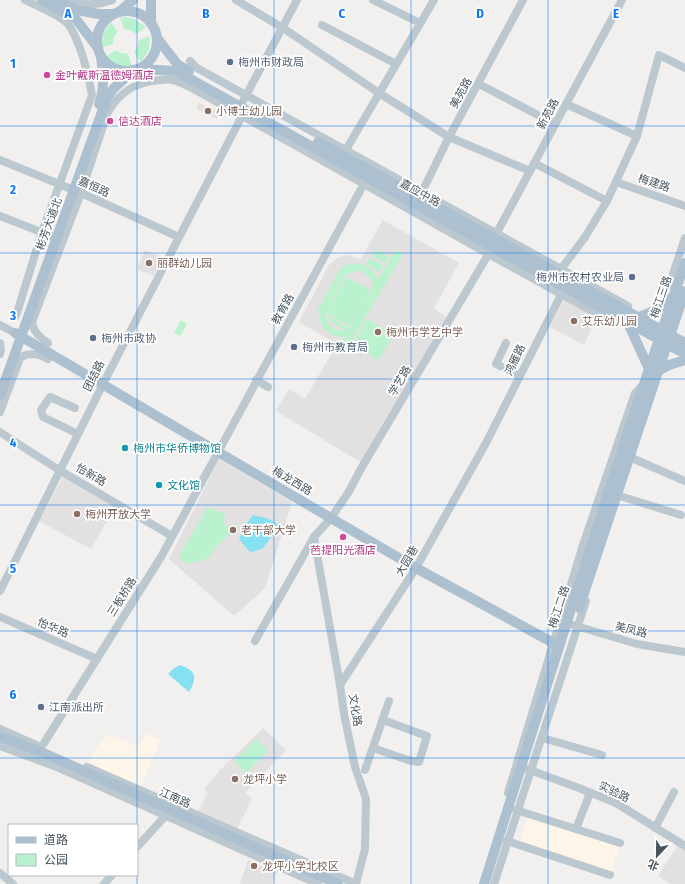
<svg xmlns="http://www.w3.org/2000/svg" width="685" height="884" viewBox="0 0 685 884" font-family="'Fira Sans Condensed','Noto Sans SC',sans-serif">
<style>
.commercial{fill:#fdf6e8}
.education{fill:#e3e0e1}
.green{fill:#bbf2ce;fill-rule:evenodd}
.water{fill:#85e0f2}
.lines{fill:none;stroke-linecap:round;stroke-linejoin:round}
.minor{stroke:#bcc8cf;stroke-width:8}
.major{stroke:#adc0d0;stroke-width:10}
.grid{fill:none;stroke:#0c78ef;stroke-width:1;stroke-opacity:0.55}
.service-dot{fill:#5c6f8a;stroke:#fff;stroke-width:1.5}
.hotel-dot{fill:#d1479c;stroke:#fff;stroke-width:1.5}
.education-dot{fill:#8d6e63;stroke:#fff;stroke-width:1.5}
.culture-dot{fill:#0f9aa8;stroke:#fff;stroke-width:1.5}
.labels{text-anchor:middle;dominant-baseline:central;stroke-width:3.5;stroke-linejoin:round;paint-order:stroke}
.service-label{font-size:11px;fill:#4e5e75;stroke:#fff;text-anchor:start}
.hotel-label{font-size:11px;fill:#b23c85;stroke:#fff;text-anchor:start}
.street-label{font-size:11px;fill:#46545e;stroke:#fff}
.education-label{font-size:11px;fill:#785e54;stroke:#fff;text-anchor:start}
.culture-label{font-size:11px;fill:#0d838f;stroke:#fff;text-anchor:start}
.grid-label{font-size:13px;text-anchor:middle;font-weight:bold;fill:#0c78ef;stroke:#fff;stroke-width:3.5;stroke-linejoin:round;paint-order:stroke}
</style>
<rect width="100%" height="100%" fill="#f2efef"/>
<g class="commercial">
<path d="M109 734 138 746 146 734 161 739 140 788 87 766 97 747Z"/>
<path d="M528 816 620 846 611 872 519 843Z"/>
</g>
<g class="education">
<path d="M199 103 220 113 217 119 197 109Z"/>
<path d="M383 220 459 263 434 308 446 317 362 463 276 411 289 389 305 399 337 344 299 322 329 265 337 258 346 255 361 259Z"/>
<path d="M145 250 162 257 154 276 137 269Z"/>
<path d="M565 298 598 315 584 345 550 327Z"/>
<path d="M219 459 292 502 265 588 234 616 169 559Z"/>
<path d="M63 477 115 507 91 549 39 521Z"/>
<path d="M263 728 286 750 245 793 252 799 237 829 198 811 208 793 204 789 220 770Z"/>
<path d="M678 845 685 850V884H670L658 876Z"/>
<path d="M248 860 277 872 272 884H240Z"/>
</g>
<g class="green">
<path d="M125 17 134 19 146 27 136 34 130 30 124 29 120 18Z"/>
<path d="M111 22 118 32 114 37 113 44 102 48 103 34Z"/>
<path d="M150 36 149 50 141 62 134 52 138 46 139 40Z"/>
<path d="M116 50 121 53 128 54 132 66C121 68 113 65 106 57Z"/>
<path d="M376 249 389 257 385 263 372 256Z"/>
<path d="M396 250 403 254 349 345 343 342 346 336C328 340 319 325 318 309L341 268C355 259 371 264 378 279ZM357 271C366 272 372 278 373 288L351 325 371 290 347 277 326 313 345 276 348 273ZM326 313 350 326V327L345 330 347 327 329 316 327 319 345 330C336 332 330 327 326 319Z"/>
<path d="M370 258 383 265 379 272 367 264Z"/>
<path d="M367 319 380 327 366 352 353 344Z"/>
<path d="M181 320 187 324 180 336 174 333Z"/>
<path d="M380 327 393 335 379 360 366 352Z"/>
<path d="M207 507 225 514 224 525 235 530 219 544 211 555 206 559 187 564 179 557Z"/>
<path d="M256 739 268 751 246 773 234 761Z"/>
</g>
<g class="water">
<path d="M253 515 269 519 279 525 277 533 271 537 263 548 253 552 249 551 239 539 247 523Z"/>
<path d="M180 665C197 671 197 678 189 692L168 674 173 669Z"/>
</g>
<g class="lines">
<g class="minor">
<path d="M69 0C82 6 99 5 112 0"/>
<path d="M236 0 283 28 379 93 449 137 530 171"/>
<path d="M373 0 420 23"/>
<path d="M322 25 396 64"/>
<path d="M190 61 197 68 628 306"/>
<path d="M479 84 555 124"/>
<path d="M243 101 297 0"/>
<path d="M566 104 637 136"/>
<path d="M347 148 434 0"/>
<path d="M0 160 81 193 179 237"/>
<path d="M534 163 607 201"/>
<path d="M616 182 685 206"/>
<path d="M420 196 449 137 523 0"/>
<path d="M0 216 51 236"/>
<path d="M494 238 622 0"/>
<path d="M562 268 585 237 607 201 637 136 659 55 685 68"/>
<path d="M669 286 685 238"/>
<path d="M16 316 42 232 92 95C89 76 80 40 68 24 61 16 35 5 25 0"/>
<path d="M0 325 15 333"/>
<path d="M0 343 1 350 0 354"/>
<path d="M48 343C40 337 33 332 32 322L81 193 107 114C119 92 135 82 160 80 164 80 169 79 173 80 178 81 183 84 188 86 331 164 471 246 614 323"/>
<path d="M506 343 496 364 515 373"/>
<path d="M256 380 268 387"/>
<path d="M0 412 20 358C28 352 39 354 48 359"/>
<path d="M0 432 59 470 172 536"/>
<path d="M74 432 43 417 41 410 50 397 75 408"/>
<path d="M630 454 634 459 685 481"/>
<path d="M623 497 681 515"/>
<path d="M0 591 103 384 244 112"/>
<path d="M0 617 97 659"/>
<path d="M573 625 637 644 685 652"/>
<path d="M255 641 314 537 331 518 348 493 362 467 488 255"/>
<path d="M340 685 416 568 486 443 563 291"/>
<path d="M0 729 36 745"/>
<path d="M546 739 602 755"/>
<path d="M0 746 57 767 318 884"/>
<path d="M373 748 408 760 419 762 427 736 383 720"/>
<path d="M39 751 161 557 366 180"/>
<path d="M87 767 356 884 365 849 366 799 355 767 344 714 340 685 314 537"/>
<path d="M527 769 579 788 616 803 685 846"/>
<path d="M365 770 389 701"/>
<path d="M508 793 583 545 635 393 643 385"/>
<path d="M516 810 620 843"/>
<path d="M655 828 674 792"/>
<path d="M576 829 590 793"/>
<path d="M507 841 610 875"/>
<path d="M137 847 169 812"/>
<path d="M0 873 13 884"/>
<path d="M104 884 112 875"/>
<path d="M494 884 586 601"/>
</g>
<g class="major">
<path d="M42 0 75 18 98 48"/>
<path d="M57 0 76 10 99 14H114"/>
<path d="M151 0V24"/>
<circle cx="127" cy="41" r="30"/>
<path d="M119 12 133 0"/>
<path d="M157 38 178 65 189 71"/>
<path d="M139 69 176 71 685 354"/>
<path d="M99 104C105 88 103 73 101 56"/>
<path d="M318 142 685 343"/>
<path d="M639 317C652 312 662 308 672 297"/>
<path d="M627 321 649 369"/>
<path d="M15 333 416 568 559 646"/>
<path d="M658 371 669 365 685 360"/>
<path d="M0 395 107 98 114 88 134 70"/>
<path d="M579 608 685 291"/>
<path d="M0 737 39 751 338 884"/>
<path d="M484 884C550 676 614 469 685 263"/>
</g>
</g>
<path class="grid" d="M137 0V825M274 0V884M411 0V884M548 0V884M0 126H685M0 253H685M0 379H685M0 505H685M0 631H685M0 758H685M137 825V875M137 875V884"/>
<g class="service-dot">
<circle cx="230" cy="62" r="4"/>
<circle cx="632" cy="277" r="4"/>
<circle cx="93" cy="338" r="4"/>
<circle cx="294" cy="347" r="4"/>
<circle cx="41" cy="707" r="4"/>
</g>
<g class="hotel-dot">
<circle cx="47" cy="75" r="4"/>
<circle cx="110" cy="121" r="4"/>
<circle cx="343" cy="537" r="4"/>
</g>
<g class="education-dot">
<circle cx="208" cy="111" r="4"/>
<circle cx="149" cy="263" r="4"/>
<circle cx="574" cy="321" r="4"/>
<circle cx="378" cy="332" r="4"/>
<circle cx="77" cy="514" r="4"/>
<circle cx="233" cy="530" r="4"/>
<circle cx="235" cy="779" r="4"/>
<circle cx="254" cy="866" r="4"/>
</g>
<g class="culture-dot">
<circle cx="125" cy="448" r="4"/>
<circle cx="159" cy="485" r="4"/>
</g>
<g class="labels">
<g class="service-label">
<text x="238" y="62">梅州市财政局</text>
<text x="624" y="277" text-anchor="end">梅州市农村农业局</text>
<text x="101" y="338">梅州市政协</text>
<text x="302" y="347">梅州市教育局</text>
<text x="49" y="707">江南派出所</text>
</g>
<g class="hotel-label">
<text x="55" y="75">金叶戴斯温德姆酒店</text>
<text x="118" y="121">信达酒店</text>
<text x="343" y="550" text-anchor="middle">芭提阳光酒店</text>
</g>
<g class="street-label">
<text transform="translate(461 93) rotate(-61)">美苑路</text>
<text transform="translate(548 114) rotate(-62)">新苑路</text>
<text transform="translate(654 183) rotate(19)">梅建路</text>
<text transform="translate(94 187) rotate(24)">嘉恒路</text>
<text transform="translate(420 193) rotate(29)">嘉应中路</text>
<text transform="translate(49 224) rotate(-70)">彬芳大道北</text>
<text transform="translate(661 297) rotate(-71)">梅江三路</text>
<text transform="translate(283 309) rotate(-61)">教育路</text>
<text transform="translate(515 360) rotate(-64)">鸿雁路</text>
<text transform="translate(94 376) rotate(-63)">团结路</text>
<text transform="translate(400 381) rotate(-59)">学艺路</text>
<text transform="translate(91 475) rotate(30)">怡新路</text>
<text transform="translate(292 481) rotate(31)">梅龙西路</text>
<text transform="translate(407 561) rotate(-59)">大园巷</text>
<text transform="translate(122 597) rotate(-58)">三板桥路</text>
<text transform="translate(559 607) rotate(-72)">梅江二路</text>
<text transform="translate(53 628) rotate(23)">怡华路</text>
<text transform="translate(631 630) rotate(14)">美凤路</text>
<text transform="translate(355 710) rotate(81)">文化路</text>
<text transform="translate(614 792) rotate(26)">实验路</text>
<text transform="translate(175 798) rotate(24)">江南路</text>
</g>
<g class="education-label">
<text x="216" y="111">小博士幼儿园</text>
<text x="157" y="263">丽群幼儿园</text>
<text x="582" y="321">艾乐幼儿园</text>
<text x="386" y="332">梅州市学艺中学</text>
<text x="85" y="514">梅州开放大学</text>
<text x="241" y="530">老干部大学</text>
<text x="243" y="779">龙坪小学</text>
<text x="262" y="866">龙坪小学北校区</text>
</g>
<g class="culture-label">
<text x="133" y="448">梅州市华侨博物馆</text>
<text x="167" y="485">文化馆</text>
</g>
</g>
<g class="grid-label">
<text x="68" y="18">A</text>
<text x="206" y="18">B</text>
<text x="342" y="18">C</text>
<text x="480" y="18">D</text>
<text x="616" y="18">E</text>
<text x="13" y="68">1</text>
<text x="13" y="194">2</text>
<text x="13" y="320">3</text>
<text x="13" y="447">4</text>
<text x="13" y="573">5</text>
<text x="13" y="699">6</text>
</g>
<rect x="8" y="824" width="130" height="52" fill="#ffffff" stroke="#b5bbbf"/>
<rect x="16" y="837" width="20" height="6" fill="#adc0d0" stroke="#b5bbbf"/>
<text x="44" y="844" font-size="12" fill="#46545e">道路</text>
<rect x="16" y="854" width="20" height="12" fill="#bbf2ce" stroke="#b5bbbf"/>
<text x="44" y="864" font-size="12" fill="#46545e">公园</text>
<g transform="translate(657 856) rotate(202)" stroke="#ffffff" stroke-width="3" paint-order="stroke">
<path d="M0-3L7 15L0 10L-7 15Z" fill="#46545e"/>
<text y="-6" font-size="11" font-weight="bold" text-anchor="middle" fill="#46545e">北</text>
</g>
</svg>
